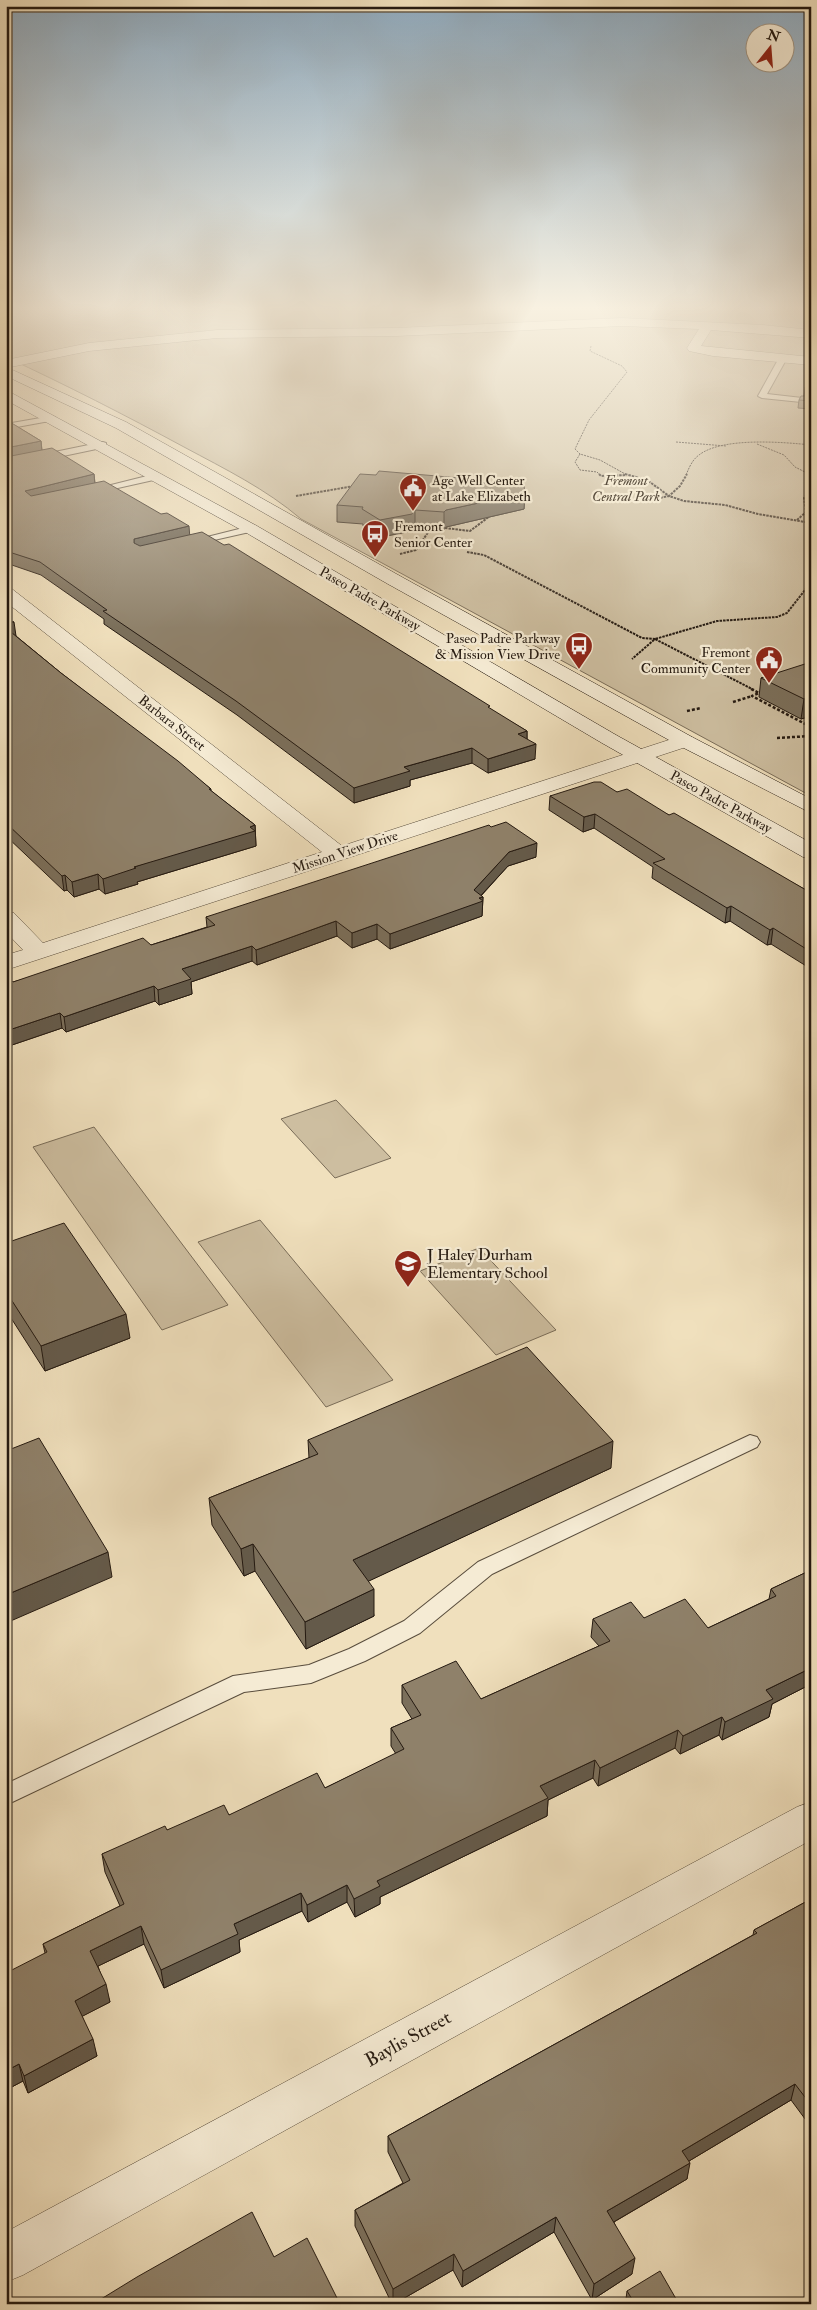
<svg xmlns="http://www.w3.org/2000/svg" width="817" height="2310" viewBox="0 0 817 2310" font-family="'IM FELL Double Pica',serif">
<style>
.green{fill:#cdbea0;stroke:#796c58}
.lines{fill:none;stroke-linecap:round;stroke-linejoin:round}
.service-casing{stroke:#584c3c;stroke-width:2}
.minor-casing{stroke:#584c3c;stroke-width:1}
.secondary-casing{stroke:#251a11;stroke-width:1}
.path-far2{stroke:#251a11;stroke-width:1;stroke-dasharray:2 1;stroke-linecap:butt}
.path-far1{stroke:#251a11;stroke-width:2;stroke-dasharray:2.5 1;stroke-linecap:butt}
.path{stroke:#251a11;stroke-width:2.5;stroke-dasharray:3 2;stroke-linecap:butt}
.service{fill:#f5ebd4;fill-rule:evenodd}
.minor{fill:#f5ebd4;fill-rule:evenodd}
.secondary{fill:#f5ebd4;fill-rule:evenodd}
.wall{fill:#7b6f5b;stroke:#251a11}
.shaded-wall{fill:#645a4a;stroke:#251a11}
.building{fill:#8f816a;stroke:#251a11}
.labels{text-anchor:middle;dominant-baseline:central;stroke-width:4.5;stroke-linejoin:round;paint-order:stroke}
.far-poi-label{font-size:14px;fill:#251a11;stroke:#f5ebd4;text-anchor:start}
.far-park-label{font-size:14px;font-style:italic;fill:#574b3c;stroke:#f5ebd4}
.far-street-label{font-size:14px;fill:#251a11;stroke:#f5ebd4}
.poi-label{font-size:16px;fill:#251a11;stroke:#f5ebd4;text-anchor:start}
.near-street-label{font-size:19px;fill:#251a11;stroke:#f5ebd4}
</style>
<rect width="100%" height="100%" fill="#f0e0bd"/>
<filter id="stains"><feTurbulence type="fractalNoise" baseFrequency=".004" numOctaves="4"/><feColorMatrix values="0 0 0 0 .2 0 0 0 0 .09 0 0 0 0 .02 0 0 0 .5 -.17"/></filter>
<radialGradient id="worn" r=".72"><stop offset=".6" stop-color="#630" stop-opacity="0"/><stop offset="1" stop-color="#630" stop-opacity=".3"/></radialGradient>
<g class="green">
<path d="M6 305H811V796L301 519C266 489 225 469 184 447 125 415 66 385 6 357Z"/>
<path d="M336 1100 391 1158 335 1178 281 1119Z"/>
<path d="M94 1127 228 1305 162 1330 33 1147Z"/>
<path d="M260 1220 393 1380 326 1407 198 1242Z"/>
<path d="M479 1248 556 1330 496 1355 420 1271Z"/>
</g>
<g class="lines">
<defs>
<g id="service">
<path d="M783 356 787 358 767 394 811 399V403L762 398 758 396 779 358Z"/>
<path d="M52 416 56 418 55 420 6 429V424Z"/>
<path d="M103 442 106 443V447L6 468V462Z"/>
<path d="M155 474 159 477 158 479 91 494 87 491Z"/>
<path d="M251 526 256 529 254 531 192 545 187 542Z"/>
<path d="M750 1435 757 1437 760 1442 757 1447 492 1574 420 1633 365 1661 311 1683 244 1692 6 1805V1784L233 1676 309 1665 349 1649 404 1621 478 1562Z"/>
</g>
<g id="minor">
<path d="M622 318 763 325 811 330V338L711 330 701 346 811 357V365L713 356 689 351 687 348 699 329 622 326 396 336 217 338 89 351 6 368V360L89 343 217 330 396 328Z"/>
<path d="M6 588 12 589 342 846 678 737H692L695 741 692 745 6 970V955L23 950 6 932V911L14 913 43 943 322 852 6 602Z"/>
<path d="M811 1802V1840L23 2275 6 2282V2232L797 1807Z"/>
</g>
<g id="secondary">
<path d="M6 367 126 422 400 576 692 737 811 799V813L678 745 388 584 116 428 6 376Z"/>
<path d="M6 390 257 526 616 735 811 843V858L803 857 602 743 245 532 6 400Z"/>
</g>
</defs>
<use href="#service" class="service-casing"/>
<use href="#minor" class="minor-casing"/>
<use href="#secondary" class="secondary-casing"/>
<g class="path-far2">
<path d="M797 305 811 307"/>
<path d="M591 346 590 351 622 366 627 372 589 420 575 449 580 454 600 460 627 475"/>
<path d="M676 442 726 446"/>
<path d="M757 444 784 455 795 467 811 475"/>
<path d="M580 454 575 462 580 470 597 472 600 475"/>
<path d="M686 475C689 468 692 460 699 455 722 437 783 442 811 445"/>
</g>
<g class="path-far1">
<path d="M599 474 601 476 626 475"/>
<path d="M625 474 647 480 669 496 680 486 687 474"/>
<path d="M809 474 811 475"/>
<path d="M296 496 354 486"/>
<path d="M650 500 669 496 684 501 725 505 758 514 811 523"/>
<path d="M797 520 806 512 804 498 811 491"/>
<path d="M445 528 470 531 490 516"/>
<path d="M467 552 484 555 642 638 655 639 632 659"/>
<path d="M400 554 416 550 431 528"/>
<path d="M754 690 655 639 717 621 777 617 787 613 809 585"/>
</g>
<g class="path">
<path d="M751 689 759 693 752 696 811 727"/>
<path d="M733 702 752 696"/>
<path d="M687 711 701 708"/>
<path d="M777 738 811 736"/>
</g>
<use href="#service" class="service"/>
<use href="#minor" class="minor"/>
<use href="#secondary" class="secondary"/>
</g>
<g class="wall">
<path d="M811 376V409L798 408 799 400 804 396 805 388Z"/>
<path d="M6 420 41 441 42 450 94 474 95 483 190 535 527 731V739L535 759 488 773 472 763 410 780V786L354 803 237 715 104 624V619L41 575 6 563Z"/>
<path d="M376 475 460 478V481L525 493 524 509 446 527 444 530 415 527 412 531 381 537 363 526V524L337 522V505Z"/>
<path d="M6 619 16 636 61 673 211 789V791L255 825 256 846 137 882 138 884 105 894 99 889 74 897 67 890 64 891 6 836Z"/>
<path d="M811 664V716L801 719 759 697 761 678Z"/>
<path d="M617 792 669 815 806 890 811 891V969L771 944 767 945 730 921 725 923 652 878 653 867 594 828 583 832 549 810 550 796Z"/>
<path d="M536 857 508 866 481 896 483 897 482 916 390 949 377 939 352 948 337 936 257 965 252 961 191 982 192 994 159 1005 155 1001 66 1032 62 1028 6 1047V982H13L151 945 207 927 206 917Z"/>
<path d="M6 1243 130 1338 45 1371 11 1318 6 1319Z"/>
<path d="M308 1440 611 1468 368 1581 374 1616 306 1649 255 1571 244 1576 212 1525 209 1498 309 1458Z"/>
<path d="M811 1552V1684L772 1704 769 1717 722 1740 719 1735 680 1754 675 1748 598 1786 593 1778 548 1800 547 1816 380 1897V1904L355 1917 347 1902 308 1922 302 1911 239 1940 240 1952 164 1988 144 1944 98 1966 110 2002 82 2016 97 2056 28 2093 23 2081 6 2090 45 1953 43 1944 120 1906 105 1872 102 1854 167 1830 229 1815 325 1788 396 1754 391 1746V1728L412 1719 402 1703V1685L481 1699 599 1646 591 1637 593 1619 644 1618 708 1628 769 1599 771 1589 807 1572 806 1570 810 1553Z"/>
<path d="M811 1899V2127L791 2100 689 2161 687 2179 614 2222 632 2274 592 2300 554 2232 462 2287 453 2270 394 2304H392L355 2226V2210L403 2183 388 2152V2136L753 1935 754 1930Z"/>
<path d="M627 2291 679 2304H629L626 2299Z"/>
</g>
<g class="shaded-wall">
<path d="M41 441 42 453 6 460V448Z"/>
<path d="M94 474 95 486 26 503 25 491Z"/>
<path d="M525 493 524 509 446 527 444 530V512L446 510Z"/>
<path d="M415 510V527L412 531 381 537 380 520Z"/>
<path d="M189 526 190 539 136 552 134 543V539Z"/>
<path d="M14 622 16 636 6 638V624Z"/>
<path d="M811 697V716L801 719 804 699Z"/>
<path d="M527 731V745L518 734Z"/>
<path d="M536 744 535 759 488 773V759Z"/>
<path d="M472 748V763L410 780V786L354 803V788L404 767Z"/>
<path d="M595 814 594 828 583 832 584 817Z"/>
<path d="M255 825 256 846 137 882 138 884 105 894 103 879 134 867Z"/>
<path d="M537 843 536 857 508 866 473 904 474 890 509 852Z"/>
<path d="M98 874 99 889 74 897 72 882Z"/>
<path d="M65 875 67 890 64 891 62 876Z"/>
<path d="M483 897 482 916 390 949V934Z"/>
<path d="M731 906 730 921 725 923 727 908Z"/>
<path d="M336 921 337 936 257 965 256 950Z"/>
<path d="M377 924V939L352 948V933Z"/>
<path d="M773 928 771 944 767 945 770 930Z"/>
<path d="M252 946V961L191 982 192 994 159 1005 158 990 182 969Z"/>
<path d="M154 986 155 1001 66 1032 64 1017Z"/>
<path d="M60 1013 62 1028 6 1047V1031Z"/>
<path d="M7 1293 11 1318 6 1319V1294Z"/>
<path d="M126 1314 130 1338 45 1371 41 1346Z"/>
<path d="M613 1441 611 1468 354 1588 353 1560Z"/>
<path d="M253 1544 255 1571 244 1576 241 1549Z"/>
<path d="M108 1552 112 1577 6 1623V1595Z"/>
<path d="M374 1589V1616L306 1649 305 1622Z"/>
<path d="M811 1668V1684L772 1704 769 1717 722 1740 725 1722 766 1690Z"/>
<path d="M722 1717 719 1735 680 1754 683 1736Z"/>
<path d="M678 1730 675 1748 598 1786 600 1768Z"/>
<path d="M595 1760 593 1778 548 1800 547 1816 380 1897V1904L355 1917 354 1899 377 1881 540 1786Z"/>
<path d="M347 1885V1902L308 1922 307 1905Z"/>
<path d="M301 1893 302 1911 239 1940 240 1952 164 1988 161 1970 234 1924Z"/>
<path d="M141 1926 144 1944 94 1968 90 1951Z"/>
<path d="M106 1984 110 2002 79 2018 75 2001Z"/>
<path d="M93 2039 97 2056 28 2093 24 2076Z"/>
<path d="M19 2064 23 2081 6 2090V2071Z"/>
<path d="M795 2084 791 2100 679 2167 682 2151Z"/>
<path d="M690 2163 687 2179 605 2227 607 2211Z"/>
<path d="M556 2217 554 2232 462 2287 463 2271Z"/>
<path d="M454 2254 453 2270 394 2304H393V2289Z"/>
<path d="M635 2258 632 2274 592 2300 594 2284Z"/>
</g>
<g class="building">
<path d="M811 376V389L805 388Z"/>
<path d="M801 396H811V401L799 400Z"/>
<path d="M6 420 10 422 41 441 6 448Z"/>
<path d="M52 448 94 474 25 491 31 496 104 481 161 514 167 513 189 526 134 539V543L140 546 202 532 224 545 229 544 490 706 488 707 527 731 518 734 536 744 488 759 472 748 404 767 410 771 354 788 236 701 103 611 107 610 40 562 6 551V457Z"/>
<path d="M379 471 460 478 458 481 524 486 525 493 446 510 444 512 415 510 412 514 380 520 362 509 363 507 337 505 360 474 376 475Z"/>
<path d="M6 619 14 622 6 624Z"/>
<path d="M6 628 61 673 178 761 211 789H209L255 825 250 827 255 831 134 867 136 868 103 879 98 874 72 882 65 875 62 876 6 823Z"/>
<path d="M808 663 811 664V697L804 699 761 678Z"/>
<path d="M594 782H601L617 792 627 789 669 815 674 813 806 890 808 889 811 891V952L773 928 770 930 731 906 727 908 653 863 665 859 595 814 584 817 550 796Z"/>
<path d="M506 822 537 843 509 852 474 890 483 897 479 898 483 901 390 934 377 924 352 933 336 921 256 950 252 946 182 969 191 979 158 990 154 986 64 1017 60 1013 6 1031V982L12 981 13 982 143 938 151 945 215 925 206 917 489 825 491 827Z"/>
<path d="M64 1223 126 1314 41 1346 7 1293 6 1294V1243Z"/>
<path d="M527 1347 613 1441 353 1560 374 1589 305 1622 253 1544 241 1549 209 1498 318 1454 308 1440Z"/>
<path d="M39 1438 108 1552 6 1595V1451Z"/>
<path d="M811 1570V1668L766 1690 773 1699 725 1722 722 1717 683 1736 678 1730 600 1768 595 1760 540 1786 548 1798 377 1881 380 1886 354 1899 347 1885 307 1905 301 1893 234 1924 238 1934 161 1970 141 1926 90 1951 106 1984 75 2001 93 2039 24 2076 19 2064 6 2071V1973L47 1952 43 1944 124 1904 102 1854 165 1826 167 1830 224 1805 229 1815 317 1773 325 1788 404 1749 391 1728 421 1715 402 1685 456 1661 481 1699 610 1641 593 1619 631 1602 644 1618 685 1599 708 1628 776 1596 771 1589Z"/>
<path d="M811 1899V2105L795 2084 682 2151 690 2163 607 2211 635 2258 594 2284 556 2217 463 2271 454 2254 393 2289 355 2210 410 2180 388 2136 757 1933 754 1930Z"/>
<path d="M252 2212 274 2257 307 2238 340 2304H93L137 2277Z"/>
<path d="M660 2271 679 2304H635L627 2291Z"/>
<path d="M751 2301 753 2304H746Z"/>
</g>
<linearGradient id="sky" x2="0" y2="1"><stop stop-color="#8fabc0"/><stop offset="0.49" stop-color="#f8f1e1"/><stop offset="1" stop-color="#f8f1e1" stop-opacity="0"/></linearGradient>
<rect width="817" height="628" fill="url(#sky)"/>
<defs>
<symbol id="civic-pin" viewBox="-11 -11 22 30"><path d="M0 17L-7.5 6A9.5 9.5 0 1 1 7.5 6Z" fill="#8f2418" stroke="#f5ebd4"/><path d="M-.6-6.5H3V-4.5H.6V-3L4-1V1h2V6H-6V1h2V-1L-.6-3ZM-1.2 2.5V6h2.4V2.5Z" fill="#fff"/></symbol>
<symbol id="bus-pin" viewBox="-11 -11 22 30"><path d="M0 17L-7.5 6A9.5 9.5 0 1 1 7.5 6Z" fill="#8f2418" stroke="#f5ebd4"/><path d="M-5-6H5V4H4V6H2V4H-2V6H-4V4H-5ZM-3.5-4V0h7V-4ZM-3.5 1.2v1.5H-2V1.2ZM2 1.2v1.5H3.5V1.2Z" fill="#fff"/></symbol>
<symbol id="school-pin" viewBox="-11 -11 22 30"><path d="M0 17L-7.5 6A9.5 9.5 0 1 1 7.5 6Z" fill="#8f2418" stroke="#f5ebd4"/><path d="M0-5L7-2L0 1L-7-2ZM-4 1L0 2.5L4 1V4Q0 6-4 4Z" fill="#fff"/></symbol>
</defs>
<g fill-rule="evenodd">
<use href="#civic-pin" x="397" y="472" width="32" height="43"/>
<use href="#bus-pin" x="359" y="518" width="32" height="43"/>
<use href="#bus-pin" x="563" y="630" width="32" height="43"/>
<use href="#civic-pin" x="753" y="644" width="32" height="43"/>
<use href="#school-pin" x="392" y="1248" width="32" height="43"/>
</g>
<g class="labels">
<g class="far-poi-label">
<text x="432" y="480">Age Well Center<tspan x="432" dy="16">at Lake Elizabeth</tspan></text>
<text x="394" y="526">Fremont<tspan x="394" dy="16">Senior Center</tspan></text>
<text x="560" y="638" text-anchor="end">Paseo Padre Parkway<tspan x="560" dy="16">&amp; Mission View Drive</tspan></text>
<text x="750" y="652" text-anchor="end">Fremont<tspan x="750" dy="16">Community Center</tspan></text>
</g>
<g class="far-park-label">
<text x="626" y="480">Fremont<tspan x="626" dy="16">Central Park</tspan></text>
</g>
<g class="far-street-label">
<text transform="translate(370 599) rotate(30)">Paseo Padre Parkway</text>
<text transform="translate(172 723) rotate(38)">Barbara Street</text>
<text transform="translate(721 802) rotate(29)">Paseo Padre Parkway</text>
<text transform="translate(345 852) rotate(-18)">Mission View Drive</text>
</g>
<g class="poi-label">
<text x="427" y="1255">J Haley Durham<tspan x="427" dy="18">Elementary School</tspan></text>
</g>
<g class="near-street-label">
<text transform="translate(408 2039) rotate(-29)">Baylis Street</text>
</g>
</g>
<rect width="817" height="2310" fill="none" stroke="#f0e0bd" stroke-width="25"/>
<rect x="8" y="8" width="802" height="2295" fill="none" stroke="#251a11" stroke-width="2.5"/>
<rect x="12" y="12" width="792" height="2285" fill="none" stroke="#251a11"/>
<g transform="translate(770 48) rotate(17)"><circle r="24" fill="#f5ebd4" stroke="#a29786"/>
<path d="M0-4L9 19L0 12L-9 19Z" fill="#8f2418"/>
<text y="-8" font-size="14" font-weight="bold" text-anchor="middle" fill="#251a11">N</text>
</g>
<rect width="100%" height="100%" filter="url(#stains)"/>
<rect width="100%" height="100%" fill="url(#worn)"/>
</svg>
